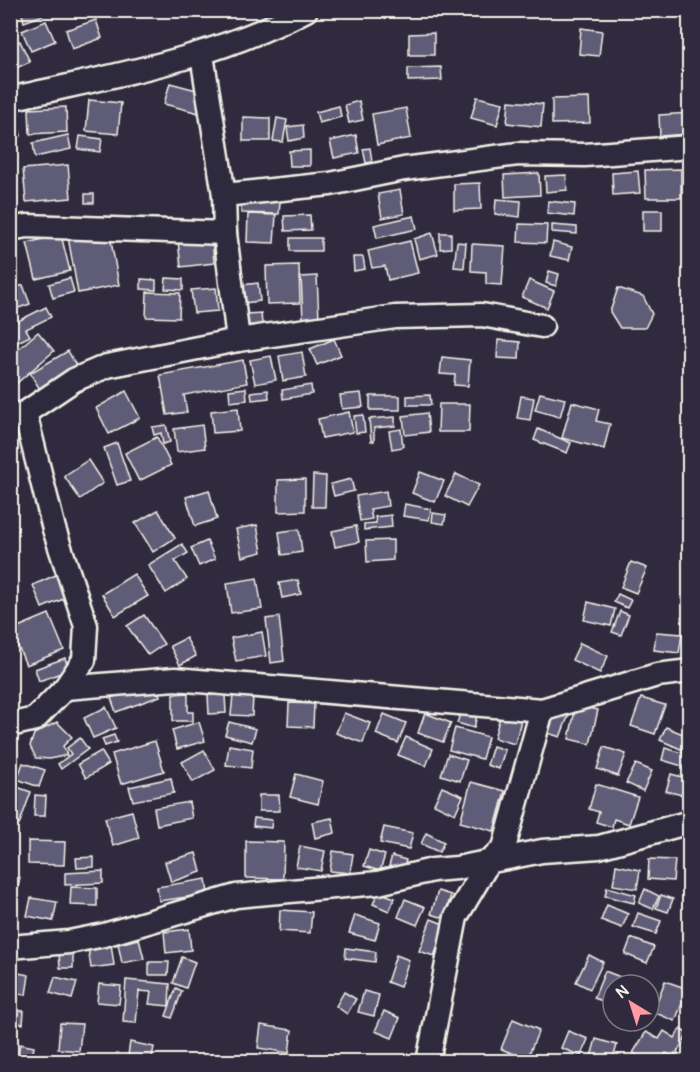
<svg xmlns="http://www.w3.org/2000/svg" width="700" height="1072" viewBox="0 0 700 1072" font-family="Pangolin,sans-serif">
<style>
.building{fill:#5f5b78;stroke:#f4f1e8;stroke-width:1.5}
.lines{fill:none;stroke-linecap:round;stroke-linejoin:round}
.street-casing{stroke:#f4f1e8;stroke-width:27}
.street{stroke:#2f2a3d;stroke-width:22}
</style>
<rect width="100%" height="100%" fill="#2f2a3d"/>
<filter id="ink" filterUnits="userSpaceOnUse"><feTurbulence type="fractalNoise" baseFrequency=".0167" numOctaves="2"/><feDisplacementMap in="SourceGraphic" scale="12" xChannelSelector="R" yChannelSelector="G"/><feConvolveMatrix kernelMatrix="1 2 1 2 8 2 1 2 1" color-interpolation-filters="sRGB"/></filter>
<g filter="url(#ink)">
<g class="building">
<path d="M21 10H48L49 13 24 22Z"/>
<path d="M96 20 102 38 72 49 66 30Z"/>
<path d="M46 21 55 41 31 51 22 31Z"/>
<path d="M581 28 602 31 599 56 579 54Z"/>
<path d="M434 33V55H409V34Z"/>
<path d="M20 41 30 62 12 70 10 45Z"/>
<path d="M441 67 442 80 408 81V68Z"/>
<path d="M170 83 204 92 199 113 164 104Z"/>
<path d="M477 97 503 103 497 125 471 118Z"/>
<path d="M589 98 590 123 552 124V99Z"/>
<path d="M89 100 121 103 118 134 86 131Z"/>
<path d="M359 101 363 120 349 123 345 105Z"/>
<path d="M509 101 543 104 541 127 507 123Z"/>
<path d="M339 106 341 117 319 123 316 112Z"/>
<path d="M66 107 67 132 30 134 29 109Z"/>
<path d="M406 108 411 138 377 145 372 114Z"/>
<path d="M15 111 21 136 10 139V113Z"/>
<path d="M690 113V134L660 136 659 115Z"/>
<path d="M243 117 270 118V141H243Z"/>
<path d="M277 118 287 120 283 142 273 141Z"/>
<path d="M303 125 304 138 289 141 287 127Z"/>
<path d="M68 135 71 149 35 157 33 143Z"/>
<path d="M356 135 359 153 334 158 330 141Z"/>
<path d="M80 136 102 139 100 152 78 149Z"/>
<path d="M370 148 372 162 366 163 363 149Z"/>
<path d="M310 150V166H290L289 151Z"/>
<path d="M68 165 71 198 26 202 23 169Z"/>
<path d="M681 169V198H646L645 170Z"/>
<path d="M638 171 640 193 613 195 612 173Z"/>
<path d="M539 173 540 195 505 197 504 175Z"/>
<path d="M566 175 567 190 546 192 545 176Z"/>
<path d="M480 183 481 209 454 210V184Z"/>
<path d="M400 190 404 214 382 218 378 194Z"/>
<rect x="85" y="194" width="9" height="9"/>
<path d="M496 199 521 201 520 217 495 214Z"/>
<path d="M241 200 280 202 279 214 241 213Z"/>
<path d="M548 201 575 204 574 216 547 213Z"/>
<rect x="643" y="210" width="19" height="21"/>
<path d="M248 214 276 215 274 243 247 242Z"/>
<path d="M310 215 311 230 285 231 284 216Z"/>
<path d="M414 216 417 229 377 238 374 225Z"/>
<path d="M519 224 547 225 546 243 518 242Z"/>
<path d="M552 225 577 227V234L552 232Z"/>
<path d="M109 230 119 285 78 293 68 237Z"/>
<path d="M432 233 438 254 419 259 414 239Z"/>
<path d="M440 233H451V248L440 249Z"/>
<path d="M61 235 70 271 36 279 27 243Z"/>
<path d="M212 237 214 263 181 267 178 241Z"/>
<rect x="290" y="238" width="31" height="13"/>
<path d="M410 241 418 273 388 280 385 266 372 268 368 251Z"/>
<path d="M457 242 466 243 464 268 454 267Z"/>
<path d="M553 242 572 247 569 260 550 256Z"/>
<path d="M472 244 505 246 502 285 486 284V272L471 271Z"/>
<path d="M353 257H363L365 269 354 271Z"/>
<path d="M299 265 300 303 267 304 266 266Z"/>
<path d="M549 271 559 274 556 286 546 283Z"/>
<path d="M317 276 319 319 303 320 301 277Z"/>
<path d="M70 278 74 292 53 298 49 284Z"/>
<path d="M166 278 183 279V290L165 289Z"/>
<path d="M141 279 156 280V290L141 289Z"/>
<path d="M529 280 554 291 547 308 522 297Z"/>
<path d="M258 283 260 301 244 303 242 285Z"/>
<path d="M23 285 30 304 10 311V290Z"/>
<path d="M216 288 218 311 194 313 191 290Z"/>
<path d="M618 288 643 296 652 314 645 328H620L610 312Z"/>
<path d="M147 292 180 293 179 318 146 317Z"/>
<path d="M46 307 51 317 26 329 30 336 10 346V325Z"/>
<path d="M261 313 262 324 247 326 246 314Z"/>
<path d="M38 332 54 351 10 389V356Z"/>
<path d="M334 339 341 355 317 365 310 349Z"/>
<path d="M498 340 520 342 519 359 497 358Z"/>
<path d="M68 351 78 369 41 391 30 373Z"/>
<path d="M302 352 306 377 283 381 279 356Z"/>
<path d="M271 356 276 380 255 384 250 360Z"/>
<path d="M442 357 470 360 468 386 454 385 455 375 440 374Z"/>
<path d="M243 360 247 383 184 395 187 412 167 415 160 375Z"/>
<path d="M311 385 312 394 283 399 282 390Z"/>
<path d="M246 388 247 400 230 402 229 390Z"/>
<path d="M268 390 269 398 252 400 251 392Z"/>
<path d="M126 391 140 418 109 434 96 408Z"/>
<path d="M361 393 363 407 342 409 340 395Z"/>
<path d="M540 393 565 399 560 417 535 410Z"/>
<path d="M430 395 431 405H407V396Z"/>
<rect x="370" y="396" width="30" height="14"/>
<path d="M521 396 534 398 530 420 517 418Z"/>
<path d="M572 402 599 409 596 421 610 424 604 449 562 438Z"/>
<path d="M439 404H470L469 432H438Z"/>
<path d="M238 408 240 431 213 433 211 411Z"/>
<path d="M349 412 353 432 322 438 318 419Z"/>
<path d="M427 413 429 432 405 435 403 416Z"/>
<path d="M363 415 365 432 356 433 354 416Z"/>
<path d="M395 417V426L374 428V441H371L369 419Z"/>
<path d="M166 425 170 442 163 444 161 433 154 435 152 427Z"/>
<path d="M202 425 205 448 177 452 174 429Z"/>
<path d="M401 429 403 447 392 449 389 431Z"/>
<path d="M538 429 571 443 567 453 534 440Z"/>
<path d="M157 437 171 465 139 481 125 453Z"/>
<path d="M117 443 130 481 117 485 104 448Z"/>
<path d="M88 460 103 483 80 499 64 476Z"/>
<path d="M420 472 444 481 435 502 412 493Z"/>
<path d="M456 474 479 485 467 507 445 496Z"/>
<path d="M313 475 326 476 325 507H312Z"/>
<path d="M305 479V511L278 512V480Z"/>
<path d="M351 479 354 491 334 496 331 484Z"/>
<path d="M209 490 217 519 195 526 186 497Z"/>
<path d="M386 491 388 506 370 509 372 519 360 521 356 496Z"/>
<path d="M405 504 431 509 429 520 403 516Z"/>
<path d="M158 510 175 538 153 552 135 523Z"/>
<path d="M433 513 446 515 444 524 432 522Z"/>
<path d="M391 515 392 527 364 530V524L376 523 375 517Z"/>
<path d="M257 525 262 552 242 557 236 529Z"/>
<path d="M356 526 359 542 335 547 332 531Z"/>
<path d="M299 529 302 552 282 555 279 532Z"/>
<path d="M393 540V560L367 562 366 541Z"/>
<path d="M207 541 215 559 199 566 191 548Z"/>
<path d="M182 544 188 553 175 561 187 579 166 593 148 565Z"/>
<path d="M631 562 647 568 636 593 621 587Z"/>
<path d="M58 574 68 597 42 608 33 585Z"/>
<path d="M134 574 148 596 115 616 102 594Z"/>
<path d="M257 578 262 609 231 613 227 583Z"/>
<path d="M298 580 301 594 282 598 279 583Z"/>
<path d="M618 594 631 600 627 608 614 602Z"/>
<path d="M588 602 615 609 611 626 584 620Z"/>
<path d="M620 611 629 615 621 635 612 632Z"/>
<path d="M49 614 64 650 26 665 11 630Z"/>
<path d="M144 615 164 644 148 655 127 626Z"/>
<path d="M279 617 284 661 271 663 266 619Z"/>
<path d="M262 632 266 656 236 661 231 638Z"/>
<path d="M656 632 682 634 679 653 654 650Z"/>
<path d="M186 638 196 656 180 665 170 646Z"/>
<path d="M580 643 608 656 600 673 572 660Z"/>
<path d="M65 658 69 670 39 681 35 669Z"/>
<path d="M155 682 160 696 116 712 111 698Z"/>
<path d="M188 693V712H193V721H173V694Z"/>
<path d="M208 695H225L226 713 209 714Z"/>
<path d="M233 695 253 696 252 716 231 715Z"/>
<path d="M641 698 665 705 655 734 631 726Z"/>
<path d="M289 703 314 704 313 727 288 726Z"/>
<path d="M576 705 598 710 590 744 569 739Z"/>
<path d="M106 707 116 728 93 738 84 718Z"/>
<path d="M558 707 570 712 560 737 548 733Z"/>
<path d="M502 710 522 716 515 744 494 738Z"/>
<path d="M461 711 477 715 474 728 457 723Z"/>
<path d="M344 713 370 723 363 743 336 733Z"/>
<path d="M425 713 451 723 443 742 418 733Z"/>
<path d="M384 714 406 723 398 743 376 734Z"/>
<path d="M57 722 72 737 63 746 67 755 50 759 36 758 30 746 34 734Z"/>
<path d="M199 722 205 741 177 749 172 730Z"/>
<path d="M229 722 256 729 252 742 225 735Z"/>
<path d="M666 727 690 737V753L660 740Z"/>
<path d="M455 728 488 737 482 759 449 750Z"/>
<path d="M114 735 117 742 105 746 102 739Z"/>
<path d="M406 737 433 749 426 766 398 755Z"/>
<path d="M80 738 88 749 61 769 58 764 71 754 67 748Z"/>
<path d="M155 741 164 771 121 784 112 754Z"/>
<path d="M229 745 253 749 251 768 226 765Z"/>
<path d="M493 746 505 750 499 769 487 765Z"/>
<path d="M604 747 626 754 618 776 597 769Z"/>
<path d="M665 748 690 755 689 768 662 760Z"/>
<path d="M10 750 18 752 10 779Z"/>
<path d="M204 750 215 770 193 782 182 762Z"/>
<path d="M101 751 109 764 86 778 78 764Z"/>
<path d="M448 754 467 760 460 781 441 775Z"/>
<path d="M23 763 45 770 39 787 17 779Z"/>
<path d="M636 764 652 771 643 791 626 783Z"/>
<path d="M296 774 323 781 318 804 290 797Z"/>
<path d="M671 774 690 779V797L666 791Z"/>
<path d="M171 778 174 793 133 801 129 787Z"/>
<path d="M471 782 505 791 494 831 460 822Z"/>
<path d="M596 784 638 797 629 824 614 819 612 827 596 822 599 812 589 809Z"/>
<path d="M14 786 31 792 19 825 10 822V798Z"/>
<path d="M442 787 463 796 455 814 434 804Z"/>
<path d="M35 795 46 796 45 816H34Z"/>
<path d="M259 795H279L280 811H259Z"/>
<path d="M189 802 192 818 157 825 154 808Z"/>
<path d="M132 811 139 838 113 846 105 818Z"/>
<path d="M254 818 272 820 271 828 253 826Z"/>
<path d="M332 818 335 833 315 838 312 822Z"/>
<path d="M384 827 413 833 409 849 380 843Z"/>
<path d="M426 833 444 842 439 852 421 844Z"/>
<path d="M28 841 65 842 64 865 28 864Z"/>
<path d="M246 841 284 842 283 879 246 878Z"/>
<path d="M300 846 325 851 321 871 296 867Z"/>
<path d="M369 850 385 855 380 871 364 866Z"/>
<path d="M333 851 353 854 350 873 330 871Z"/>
<path d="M196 853 201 872 171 882 165 862Z"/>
<path d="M392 856 406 860 403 870 389 866Z"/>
<path d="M94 857V867L77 868 76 858Z"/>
<path d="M649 859 675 860 673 881 648 879Z"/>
<path d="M616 865 640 870 637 889 613 885Z"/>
<path d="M103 871V883L65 885V873Z"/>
<path d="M10 875 20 877 15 904 10 903Z"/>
<path d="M206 879 208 894 159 901 157 887Z"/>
<path d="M71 887 97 888V906L70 905Z"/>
<path d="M607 887 636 895 634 903 605 896Z"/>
<path d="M645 889 659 896 653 909 639 903Z"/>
<path d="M438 891 451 895 444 918 431 914Z"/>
<path d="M378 892 395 898 389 911 373 904Z"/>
<path d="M661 895 673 899 668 912 656 908Z"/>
<path d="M31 898 57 902 53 921 27 916Z"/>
<path d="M405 899 425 907 417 925 398 917Z"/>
<path d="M607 905 628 914 622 928 601 920Z"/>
<path d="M280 910 312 912 310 933 279 931Z"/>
<path d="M638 913 661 921 656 934 633 927Z"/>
<path d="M355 915 380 923 375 940 349 933Z"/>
<path d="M431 919 446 925 434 956 419 951Z"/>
<path d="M189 929 191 950 166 953 164 932Z"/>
<path d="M631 938 654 947 647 963 625 954Z"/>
<path d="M139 939 144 959 122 963 118 944Z"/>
<path d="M111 944 114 965 91 968 88 948Z"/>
<path d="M346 948 376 952 375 962 345 958Z"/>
<path d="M59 952H73V968H60Z"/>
<path d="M396 955 409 960 400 987 387 982Z"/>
<path d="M589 955 603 962 590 989 576 982Z"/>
<path d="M182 957 195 962 186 988 173 983Z"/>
<path d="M149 962H169L168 975H149Z"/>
<path d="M605 971 625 979 622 985H613V1005L594 998Z"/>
<path d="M13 972 29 975 26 995 10 993Z"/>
<path d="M55 977 77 982 72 999 50 993Z"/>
<path d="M126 980 170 984 169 1006 149 1004 151 992 139 991 136 1023 123 1022Z"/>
<path d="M665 981 688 989 675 1021 653 1012Z"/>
<path d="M99 984 121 986 119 1004 97 1002Z"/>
<path d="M176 988 182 991 172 1018 166 1016Z"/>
<path d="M364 991 379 995 374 1016 358 1012Z"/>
<path d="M344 992 356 999 347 1014 336 1006Z"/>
<path d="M10 1010 24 1011 23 1024 10 1022Z"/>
<path d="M384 1011 400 1018 392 1038 375 1031Z"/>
<path d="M513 1019 539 1030 527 1059 501 1049Z"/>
<path d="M60 1023 82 1024 79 1051 58 1049Z"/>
<path d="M261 1025 292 1030 289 1053 258 1048Z"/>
<path d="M680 1029 688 1034 674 1057 666 1053 661 1062H647L633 1053 646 1032 659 1039 664 1031 675 1038Z"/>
<path d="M568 1031 588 1039 581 1056 561 1048Z"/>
<path d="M596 1039 617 1045 612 1062 590 1060Z"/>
<path d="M130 1042 154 1047 151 1062H127Z"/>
<path d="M20 1044 34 1047 31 1062H17Z"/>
</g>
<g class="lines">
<defs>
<g id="street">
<path d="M202 55 224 195 225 233 238 340"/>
<path d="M10 99C114 75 211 60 306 10"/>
<path d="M224 195 330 184 404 169 518 154 585 155 690 147"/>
<path d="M10 229 27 226 225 233"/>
<path d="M10 416 25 413 74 380 107 366 238 340 395 317 482 315 542 326"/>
<path d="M65 688 175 679 542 710 657 675 690 671"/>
<path d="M10 725 35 719 65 688 84 660 86 626 54 529 25 413"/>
<path d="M10 947 69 942 104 935 236 896 378 883 433 870 457 868 542 851 599 847 690 822"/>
<path d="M428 1062 456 917 488 863 504 848 542 710"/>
</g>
</defs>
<use href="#street" class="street-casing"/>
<use href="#street" class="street"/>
</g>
</g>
<rect width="700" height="1072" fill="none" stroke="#2f2a3d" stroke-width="36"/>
<rect x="18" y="18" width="664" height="1036" fill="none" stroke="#f4f1e8" stroke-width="2" filter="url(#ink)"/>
<g transform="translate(631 1003) rotate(322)"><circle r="28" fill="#2f2a3d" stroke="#7e7a81" stroke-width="1.5"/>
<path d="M0-4.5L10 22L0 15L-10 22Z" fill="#ff9aa2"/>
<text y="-9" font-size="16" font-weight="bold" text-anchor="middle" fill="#f4f1e8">N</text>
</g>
</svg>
